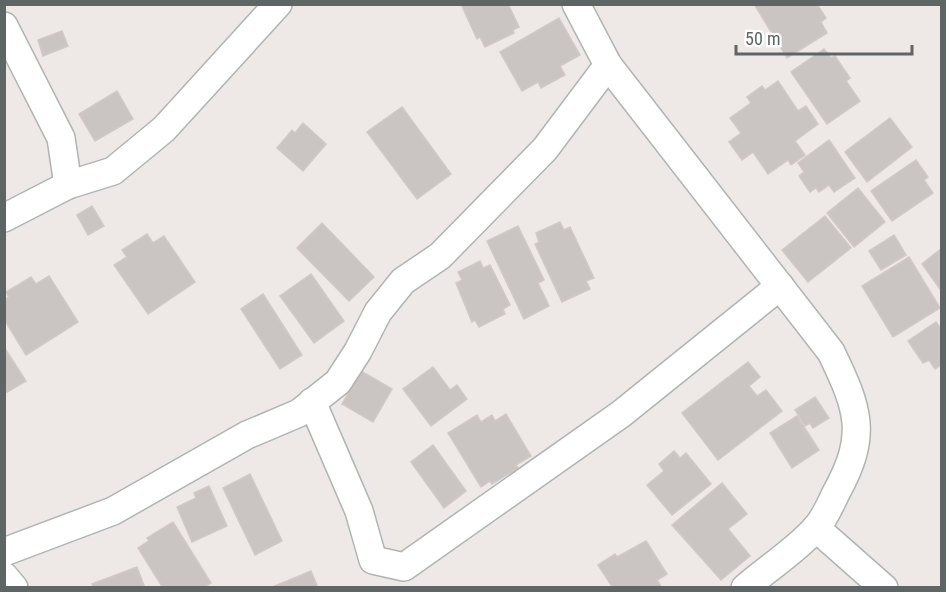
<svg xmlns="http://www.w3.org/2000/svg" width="946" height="592" viewBox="0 0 946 592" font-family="'Roboto Condensed',sans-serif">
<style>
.building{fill:#cac4c3;stroke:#d3c8c6;stroke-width:1.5}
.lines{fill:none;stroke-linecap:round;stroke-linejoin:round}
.street-casing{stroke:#afb4b5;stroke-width:30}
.street{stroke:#fff;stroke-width:27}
</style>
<rect width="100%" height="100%" fill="#eee9e7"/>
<g class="building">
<path d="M461 4H508L519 27 513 30 514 33 485 47 480 37 477 39Z"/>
<path d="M754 4H817L826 18 821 22 827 33 787 58Z"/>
<path d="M559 18 580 55 560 66 565 75 541 88 538 82 522 91 500 52Z"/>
<path d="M62 31 68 46 43 56 38 40Z"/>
<path d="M824 49 831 58 835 56 850 78 846 81 860 101 827 124 791 72Z"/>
<path d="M778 81 798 111 806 106 818 124 795 141 805 155 791 165 788 160 768 174 753 152 742 160 729 142 741 133 730 118 751 103 747 97 762 86 765 90Z"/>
<path d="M117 91 133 119 95 141 79 114Z"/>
<path d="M402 107 451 174 417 199 367 132Z"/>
<path d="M890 118 912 147 867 182 845 152Z"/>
<path d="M303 123 326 144 303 171 277 148 292 130 295 133Z"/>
<path d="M829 140 855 178 834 192 829 185 819 192 816 188 810 192 799 176 804 172 798 163Z"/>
<path d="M916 160 928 177 924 180 933 193 892 221 871 191Z"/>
<path d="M858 188 885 222 854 247 827 213Z"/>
<path d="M92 206 104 226 88 235 77 215Z"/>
<path d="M825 216 851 248 808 282 782 250Z"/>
<path d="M560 222 564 230 570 227 594 278 586 281 590 289 562 302 535 244 539 242 536 233Z"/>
<path d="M322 223 374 277 349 301 297 248Z"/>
<path d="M518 226 544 280 538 283 549 306 524 319 487 241Z"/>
<path d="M147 234 153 243 164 236 195 282 148 314 114 265 127 257 122 250Z"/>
<path d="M894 235 906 255 881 270 869 251Z"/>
<path d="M942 248V292L922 264Z"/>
<path d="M909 257 940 308 893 337 862 286Z"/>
<path d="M480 261 483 268 490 265 510 305 503 309 505 314 479 327 475 320 472 322 456 283 462 280 458 272Z"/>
<path d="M311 274 344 321 314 343 280 296Z"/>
<path d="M49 276 78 322 26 355 4 319V300L9 297 6 292 31 277 36 284Z"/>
<path d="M263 294 302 355 280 369 241 309Z"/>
<path d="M936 322 942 330V364L935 369 929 360 923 363 908 341Z"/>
<path d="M4 347 26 381 4 394Z"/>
<path d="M748 362 760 377 749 386 757 396 766 390 782 411 718 460 682 413Z"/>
<path d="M433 367 450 390 457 385 467 399 431 426 403 389Z"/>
<path d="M361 371 392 389 373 422 342 404Z"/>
<path d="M815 397 829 418 813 428 810 423 805 426 795 410Z"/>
<path d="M506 414 531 456 516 465 518 468 492 484 490 481 481 487 448 433 477 415 481 422 492 415 495 421Z"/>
<path d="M797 416 819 450 792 468 770 433Z"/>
<path d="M433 445 466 491 444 508 411 462Z"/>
<path d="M674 451 680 458 686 453 711 484 672 515 647 485 664 471 659 464Z"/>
<path d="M250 474 282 541 255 555 223 488Z"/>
<path d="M722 483 747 514 728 529 750 556 721 580 672 525Z"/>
<path d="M209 486 227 526 192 542 177 507 196 498 194 493Z"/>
<path d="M173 522 211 583 203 588H163L138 548 149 541 147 538Z"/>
<path d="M646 541 667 574 657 580 662 588H613L598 565 615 554 617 557Z"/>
<path d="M137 567 145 588H94L92 584Z"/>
<path d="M311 571 318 588H270Z"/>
</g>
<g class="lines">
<defs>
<g id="street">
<path d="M576 4 608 65 831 352C859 410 868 435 836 493 830 505 824 520 815 529 795 551 768 568 745 588"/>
<path d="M4 26 61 138 68 185"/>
<path d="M4 218 68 185 113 171 164 129 278 4"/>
<path d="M312 402 359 511 373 560 404 567 621 414 780 286"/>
<path d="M816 528 884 588"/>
<path d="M4 552 113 511 247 435 299 413 338 382 358 351 378 312 403 281 440 256 545 149 608 65"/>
<path d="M4 576 14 588"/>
</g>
</defs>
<use href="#street" class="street-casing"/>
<use href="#street" class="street"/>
</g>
<rect width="946" height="592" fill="none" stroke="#5e6565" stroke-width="12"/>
<path d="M736 45v9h176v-9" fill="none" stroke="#5e6565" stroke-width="3"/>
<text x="745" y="45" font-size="18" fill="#5e6565" stroke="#ffffff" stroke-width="4.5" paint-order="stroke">50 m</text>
</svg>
